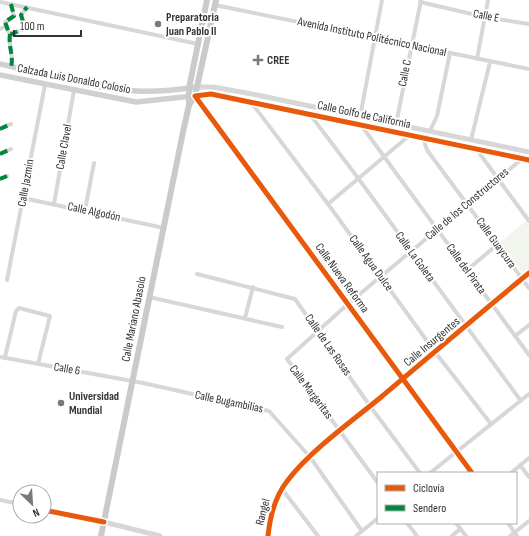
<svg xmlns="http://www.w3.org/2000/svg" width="529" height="536" viewBox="0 0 529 536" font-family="'Sofia Sans Condensed',sans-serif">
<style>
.green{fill:#f1f5ed}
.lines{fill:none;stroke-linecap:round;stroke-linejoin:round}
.minor{stroke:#d7d7d7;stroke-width:4}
.tertiary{stroke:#d7d7d7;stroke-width:5}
.secondary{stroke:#d0d0d0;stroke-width:5.5}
.primary{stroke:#cacaca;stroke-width:6}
.quiet{stroke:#00873e;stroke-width:4;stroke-dasharray:8 4;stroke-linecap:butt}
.cycleway-casing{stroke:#fff;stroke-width:8}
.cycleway{stroke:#e8590c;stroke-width:5}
.poi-dot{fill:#7a7a7a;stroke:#fff;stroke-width:1.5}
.labels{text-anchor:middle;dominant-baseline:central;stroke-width:4;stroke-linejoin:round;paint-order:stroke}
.street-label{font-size:12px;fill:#333;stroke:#fff}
.poi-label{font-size:12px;font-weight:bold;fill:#333;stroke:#fff;text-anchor:start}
</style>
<rect width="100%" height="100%" fill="#fff"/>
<path class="green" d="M526 221 529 225V269L523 274 500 242Z"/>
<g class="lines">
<g class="minor">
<path d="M0 2 198 44"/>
<path d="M420 2 485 17 529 24"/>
<path d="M11 4 14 16 5 22 9 33 12 34 25 28 21 15 27 7"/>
<path d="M215 5 529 69"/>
<path d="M0 29 7 26"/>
<path d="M10 34C8 47 14 55 11 67"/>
<path d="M477 59 488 0"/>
<path d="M195 96 472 473"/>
<path d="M251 102 328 204 435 352 491 424"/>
<path d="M309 113 358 178 521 401"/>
<path d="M360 117 382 0"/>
<path d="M396 124 421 0"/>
<path d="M361 125 529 355"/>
<path d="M0 129 11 124"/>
<path d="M430 131 437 116 450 53"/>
<path d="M425 138V144L427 150 529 288"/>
<path d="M471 140 490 62"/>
<path d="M477 150 529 221"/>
<path d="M0 154 11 149"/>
<path d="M0 179 7 176"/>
<path d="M23 198 164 228"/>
<path d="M54 204 74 90"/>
<path d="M328 204 410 135"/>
<path d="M85 210 94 163"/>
<path d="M467 270 498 244"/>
<path d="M197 274 295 299 370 406 420 473"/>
<path d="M7 280 45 85"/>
<path d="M149 297 282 327"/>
<path d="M245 318 253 287"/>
<path d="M515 336 529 325"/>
<path d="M0 357 143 383 269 411 310 457 362 531"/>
<path d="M5 357 16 311 19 308 50 316 38 364"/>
<path d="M520 465 529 477"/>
<path d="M430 473 529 394"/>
<path d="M511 473 529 458"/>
<path d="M378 483 287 359 349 303 522 159"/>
<path d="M282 489 318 536"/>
<path d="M0 500 20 504"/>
<path d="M44 510 104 522"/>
<path d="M407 523 417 536"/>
<path d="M456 523 466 536"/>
<path d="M508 523 517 536"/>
<path d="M356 536 378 518"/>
<path d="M452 536 460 529"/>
<path d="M510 536 529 521"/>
</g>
<g class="tertiary">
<path d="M197 87H213L252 94 529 152"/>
<path d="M195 96 211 94 529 160"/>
<path d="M104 522 160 536"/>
<path d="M268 536C270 516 275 496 288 480 310 451 352 421 380 398 430 356 479 314 529 273"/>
</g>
<g class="secondary">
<path d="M0 64C45 74 90 88 136 91 156 92 177 90 197 87"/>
<path d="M0 75 136 102 193 96"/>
</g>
<g class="primary">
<path d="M189 105V88L207 0"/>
<path d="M101 536 183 132 189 105 195 96 216 0"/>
</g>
<g class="quiet">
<path d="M11 4 14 16 5 22 9 33 12 34 25 28 21 15 27 7"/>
<path d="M10 34C8 47 14 55 11 67"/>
<path d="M0 129 11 124"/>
<path d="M0 154 11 149"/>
<path d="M0 179 7 176"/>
</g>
<defs>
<g id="cycleway">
<path d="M472 473 195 96 211 94 529 160"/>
<path d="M44 510 104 522"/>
<path d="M268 536C270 516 275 496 288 480 310 451 352 421 380 398 430 356 479 314 529 273"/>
</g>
</defs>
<use href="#cycleway" class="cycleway-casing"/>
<use href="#cycleway" class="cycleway"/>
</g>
<g class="poi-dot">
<circle cx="158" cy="24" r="4"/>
<path d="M256 54h4v4h4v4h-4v4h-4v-4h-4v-4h4z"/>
<circle cx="61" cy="403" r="4"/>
</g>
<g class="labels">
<g class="street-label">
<text transform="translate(486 16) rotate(11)">Calle E</text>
<text transform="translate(372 37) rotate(12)">Avenida Instituto Politécnico Nacional</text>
<text transform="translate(405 73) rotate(-79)">Calle C</text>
<text transform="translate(74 79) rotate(11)">Calzada Luis Donaldo Colosio</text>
<text transform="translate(364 115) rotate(12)">Calle Golfo de California</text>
<text transform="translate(64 147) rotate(-80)">Calle Clavel</text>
<text transform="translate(26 183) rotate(-80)">Calle Jazmín</text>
<text transform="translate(467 204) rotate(-40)">Calle de los Constructores</text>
<text transform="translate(94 212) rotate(12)">Calle Algodón</text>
<text transform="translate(496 243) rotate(54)">Calle Guaycura</text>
<text transform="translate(415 257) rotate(54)">Calle La Goleta</text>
<text transform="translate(371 263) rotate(54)">Calle Agua Dulce</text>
<text transform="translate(466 269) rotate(54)">Calle del Pirata</text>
<text transform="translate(342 278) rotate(54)">Calle Nueva Reforma</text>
<text transform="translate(134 319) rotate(-79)">Calle Mariano Abasolo</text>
<text transform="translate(432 342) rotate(-40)">Calle Insurgentes</text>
<text transform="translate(328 345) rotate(55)">Calle de Las Rosas</text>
<text transform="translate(67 369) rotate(10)">Calle 6</text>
<text transform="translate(311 392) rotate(53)">Calle Margaritas</text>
<text transform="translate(229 402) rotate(12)">Calle Bugambilias</text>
<text transform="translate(263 512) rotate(-75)">Rangel</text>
</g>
<g class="poi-label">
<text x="166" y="17">Preparatoria<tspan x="166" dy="14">Juan Pablo II</tspan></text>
<text x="267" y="60">CREE</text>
<text x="69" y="396">Universidad<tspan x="69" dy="14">Mundial</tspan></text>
</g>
</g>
<rect x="377" y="472" width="140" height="52" fill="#ffffff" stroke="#adadad"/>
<rect x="385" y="485" width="20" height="6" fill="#e8590c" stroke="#adadad"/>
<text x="413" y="492" font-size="12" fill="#333333">Ciclovía</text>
<rect x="385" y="505" width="20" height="6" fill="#00873e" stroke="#adadad"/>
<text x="413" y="512" font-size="12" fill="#333333">Sendero</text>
<g transform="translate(32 504) rotate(155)"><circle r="19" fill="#ffffff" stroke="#adadad"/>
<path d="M0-3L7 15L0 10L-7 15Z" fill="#7a7a7a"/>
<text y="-6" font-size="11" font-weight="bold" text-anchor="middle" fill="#333333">N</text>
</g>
<path d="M14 30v6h67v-6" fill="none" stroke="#333333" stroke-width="2"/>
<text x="20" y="30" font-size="12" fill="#333333" stroke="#ffffff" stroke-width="3" paint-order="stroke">100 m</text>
</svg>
